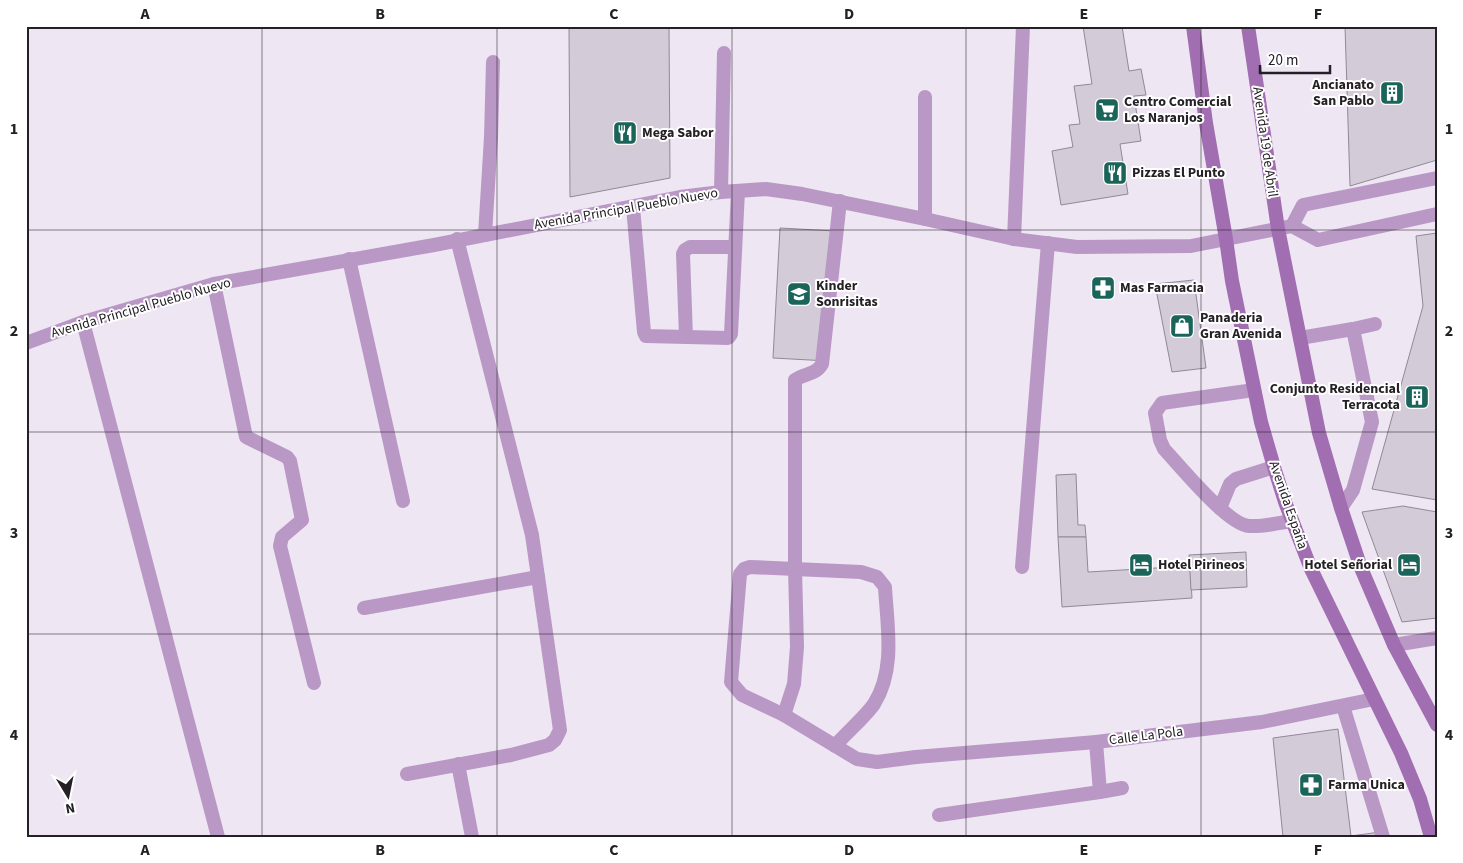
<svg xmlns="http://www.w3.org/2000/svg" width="1463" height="863" viewBox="0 0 1463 863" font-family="'Source Sans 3',sans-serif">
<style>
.building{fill:#d4cbd8;stroke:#928996}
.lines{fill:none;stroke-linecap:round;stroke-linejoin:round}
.service{stroke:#ba98c6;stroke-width:14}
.minor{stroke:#ba98c6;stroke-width:14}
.secondary{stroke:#a16eb2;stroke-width:14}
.grid{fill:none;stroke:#242025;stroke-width:1;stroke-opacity:0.55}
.labels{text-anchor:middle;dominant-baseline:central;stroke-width:4;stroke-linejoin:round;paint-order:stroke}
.poi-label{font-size:14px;font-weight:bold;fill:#242025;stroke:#fff;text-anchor:start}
.street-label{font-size:14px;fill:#242025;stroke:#fff}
.neatline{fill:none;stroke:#242025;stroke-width:2}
.grid-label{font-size:16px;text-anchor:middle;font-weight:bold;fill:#242025}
</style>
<rect width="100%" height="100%" fill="#efe6f3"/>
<g class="building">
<path d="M569 26H669L670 178 570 197Z"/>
<path d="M1083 26H1122L1129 71 1141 69 1146 95 1134 96 1141 141 1120 144 1128 194 1061 205 1052 151 1073 147 1069 125 1080 124 1074 86 1092 84Z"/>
<path d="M1345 26H1437V160L1350 186Z"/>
<path d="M780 228 835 231 828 361 773 358Z"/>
<path d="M1437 233V500L1372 489 1423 306 1416 236Z"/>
<path d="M1194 280 1206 368 1172 372 1155 284Z"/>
<path d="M1076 474 1078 525H1085L1086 537H1058L1056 475Z"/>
<path d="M1403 506 1437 512V618L1402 622 1362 512Z"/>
<path d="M1058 537H1086L1088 572 1190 566 1192 598 1062 607Z"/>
<path d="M1246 552 1247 587 1191 590 1189 555Z"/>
<path d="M1338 729 1351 836 1380 832 1381 837H1283L1273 738Z"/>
</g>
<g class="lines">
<g class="service">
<path d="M633 207 644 332 646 336 728 338 731 334 738 191"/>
<path d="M686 337 683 254 685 250 690 247H734"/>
<path d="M1300 338 1353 329 1375 324"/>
<path d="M1254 390 1162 403 1155 413 1160 440 1164 449C1180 466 1228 525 1249 526 1263 527 1278 523 1292 521"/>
<path d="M1220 508 1230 484 1236 479 1274 467"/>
<path d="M1341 508 1353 490 1372 422 1353 329"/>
<path d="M1343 706 1383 837"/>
<path d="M784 715 794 684 797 647 795 569"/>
<path d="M835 746C845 734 866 716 874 704 896 669 887 625 885 587L877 577 861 572 750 567 744 569 740 574 731 682 742 695 784 715 857 759 877 762 916 757"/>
</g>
<g class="minor">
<path d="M925 97V219"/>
<path d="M721 192 724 53"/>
<path d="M1292 226 1303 205 1437 178"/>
<path d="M485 235 491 137 493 62"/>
<path d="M1014 239 1023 26"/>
<path d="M349 259 403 501"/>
<path d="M214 284 246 437 287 457 290 461 302 520 282 537 280 546 314 683"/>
<path d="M83 322 218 837"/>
<path d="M26 343 83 322 214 284 434 245 680 197 721 192 766 189 802 194 925 219 1014 239 1077 247 1191 246 1292 226 1318 240 1437 214"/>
<path d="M1022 567 1048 243"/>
<path d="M795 569V380C805 373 816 375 822 364L840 201"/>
<path d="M364 608 538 577"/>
<path d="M1394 645 1437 638"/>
<path d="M916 757 1096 742 1262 722 1374 699"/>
<path d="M458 764 472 837"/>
<path d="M407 774 511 755 549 745 555 740 560 730 532 535 457 239"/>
<path d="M1100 792 1122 788"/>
<path d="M939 815 1100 792 1096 742"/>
</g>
<g class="secondary">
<path d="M1193 26 1206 123 1226 239 1232 281 1261 422 1274 467 1285 502 1311 569 1401 753 1420 799 1431 837"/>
<path d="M1248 26 1278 229 1319 433 1341 508 1361 568 1394 645 1437 725"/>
</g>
</g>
<path class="grid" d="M262 26V837M497 26V837M732 26V837M966 26V837M1201 26V837M26 230H1437M26 432H1437M26 634H1437"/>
<defs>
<symbol id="building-square" viewBox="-11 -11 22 22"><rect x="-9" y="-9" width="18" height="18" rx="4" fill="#1b645a" stroke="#fff"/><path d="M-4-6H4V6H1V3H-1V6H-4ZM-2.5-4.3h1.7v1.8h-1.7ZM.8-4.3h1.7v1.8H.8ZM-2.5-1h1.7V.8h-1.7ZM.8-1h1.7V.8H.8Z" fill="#fff"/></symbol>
<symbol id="supermarket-square" viewBox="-11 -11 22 22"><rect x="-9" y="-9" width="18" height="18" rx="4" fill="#1b645a" stroke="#fff"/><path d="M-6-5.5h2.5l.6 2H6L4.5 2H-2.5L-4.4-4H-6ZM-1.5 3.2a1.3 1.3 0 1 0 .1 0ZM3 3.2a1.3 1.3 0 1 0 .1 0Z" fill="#fff"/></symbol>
<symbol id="restaurant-square" viewBox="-11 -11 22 22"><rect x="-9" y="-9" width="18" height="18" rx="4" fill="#1b645a" stroke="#fff"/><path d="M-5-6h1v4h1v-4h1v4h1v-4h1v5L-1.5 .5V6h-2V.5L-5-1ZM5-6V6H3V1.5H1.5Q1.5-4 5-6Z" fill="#fff"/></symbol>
<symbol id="pharmacy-square" viewBox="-11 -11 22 22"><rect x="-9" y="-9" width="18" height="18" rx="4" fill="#1b645a" stroke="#fff"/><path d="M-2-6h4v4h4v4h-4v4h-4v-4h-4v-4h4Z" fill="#fff"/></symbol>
<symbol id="school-square" viewBox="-11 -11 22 22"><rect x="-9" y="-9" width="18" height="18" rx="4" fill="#1b645a" stroke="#fff"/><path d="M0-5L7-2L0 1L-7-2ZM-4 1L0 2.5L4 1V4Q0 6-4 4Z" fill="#fff"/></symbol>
<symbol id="shop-square" viewBox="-11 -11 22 22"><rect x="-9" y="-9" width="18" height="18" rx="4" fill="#1b645a" stroke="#fff"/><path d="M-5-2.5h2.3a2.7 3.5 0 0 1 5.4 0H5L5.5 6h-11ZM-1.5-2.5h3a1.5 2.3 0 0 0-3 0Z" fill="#fff"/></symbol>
<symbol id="hotel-square" viewBox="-11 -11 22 22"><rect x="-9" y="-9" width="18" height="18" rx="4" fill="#1b645a" stroke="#fff"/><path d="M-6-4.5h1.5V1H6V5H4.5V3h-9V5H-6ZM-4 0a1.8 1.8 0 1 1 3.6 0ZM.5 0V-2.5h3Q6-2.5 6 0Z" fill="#fff"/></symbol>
</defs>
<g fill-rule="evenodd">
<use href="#building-square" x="1378" y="79" width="28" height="28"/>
<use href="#supermarket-square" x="1093" y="96" width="28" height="28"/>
<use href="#restaurant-square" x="611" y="119" width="28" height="28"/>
<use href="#restaurant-square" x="1101" y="159" width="28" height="28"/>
<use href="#pharmacy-square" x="1089" y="274" width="28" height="28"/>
<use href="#school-square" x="785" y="280" width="28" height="28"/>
<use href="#shop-square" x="1168" y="312" width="28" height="28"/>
<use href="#building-square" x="1403" y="383" width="28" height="28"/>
<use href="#hotel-square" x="1127" y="551" width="28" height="28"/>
<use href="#hotel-square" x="1395" y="551" width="28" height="28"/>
<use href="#pharmacy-square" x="1297" y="771" width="28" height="28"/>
</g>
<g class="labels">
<g class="poi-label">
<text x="1374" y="85" text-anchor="end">Ancianato<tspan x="1374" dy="16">San Pablo</tspan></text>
<text x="1124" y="102">Centro Comercial<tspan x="1124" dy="16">Los Naranjos</tspan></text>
<text x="642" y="133">Mega Sabor</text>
<text x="1132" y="173">Pizzas El Punto</text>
<text x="816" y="286">Kinder<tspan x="816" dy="16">Sonrisitas</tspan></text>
<text x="1120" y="288">Mas Farmacia</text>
<text x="1200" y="318">Panaderia<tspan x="1200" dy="16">Gran Avenida</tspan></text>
<text x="1400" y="389" text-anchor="end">Conjunto Residencial<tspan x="1400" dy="16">Terracota</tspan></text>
<text x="1158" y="565">Hotel Pirineos</text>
<text x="1392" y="565" text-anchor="end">Hotel Señorial</text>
<text x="1328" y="785">Farma Unica</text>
</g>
<g class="street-label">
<text transform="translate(1265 142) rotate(82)">Avenida 19 de Abril</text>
<text transform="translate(626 209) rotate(-10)">Avenida Principal Pueblo Nuevo</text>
<text transform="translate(141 308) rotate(-16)">Avenida Principal Pueblo Nuevo</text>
<text transform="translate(1288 505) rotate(71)">Avenida España</text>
<text transform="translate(1146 736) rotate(-7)">Calle La Pola</text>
</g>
</g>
<rect width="1463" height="863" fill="none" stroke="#ffffff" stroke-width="55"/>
<g transform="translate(68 796) rotate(170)" stroke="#ffffff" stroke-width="4" paint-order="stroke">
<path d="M0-4L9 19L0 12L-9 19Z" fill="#242025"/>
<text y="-8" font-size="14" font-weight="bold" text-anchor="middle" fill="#242025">N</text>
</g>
<path d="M1260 65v8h70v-8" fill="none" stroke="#242025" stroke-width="2.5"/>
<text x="1268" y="65" font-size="15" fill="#242025" stroke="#ffffff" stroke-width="4" paint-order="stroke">20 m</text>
<rect x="28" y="28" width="1408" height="808" class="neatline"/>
<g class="grid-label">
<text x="145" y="19">A</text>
<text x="380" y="19">B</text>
<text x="614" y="19">C</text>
<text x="849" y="19">D</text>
<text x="1084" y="19">E</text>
<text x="1318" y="19">F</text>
<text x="14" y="134">1</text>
<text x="1449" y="134">1</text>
<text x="14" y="336">2</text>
<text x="1449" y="336">2</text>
<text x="14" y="538">3</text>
<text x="1449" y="538">3</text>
<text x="14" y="740">4</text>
<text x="1449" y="740">4</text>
<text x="145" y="855">A</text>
<text x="380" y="855">B</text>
<text x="614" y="855">C</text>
<text x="849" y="855">D</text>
<text x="1084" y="855">E</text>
<text x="1318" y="855">F</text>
</g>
</svg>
